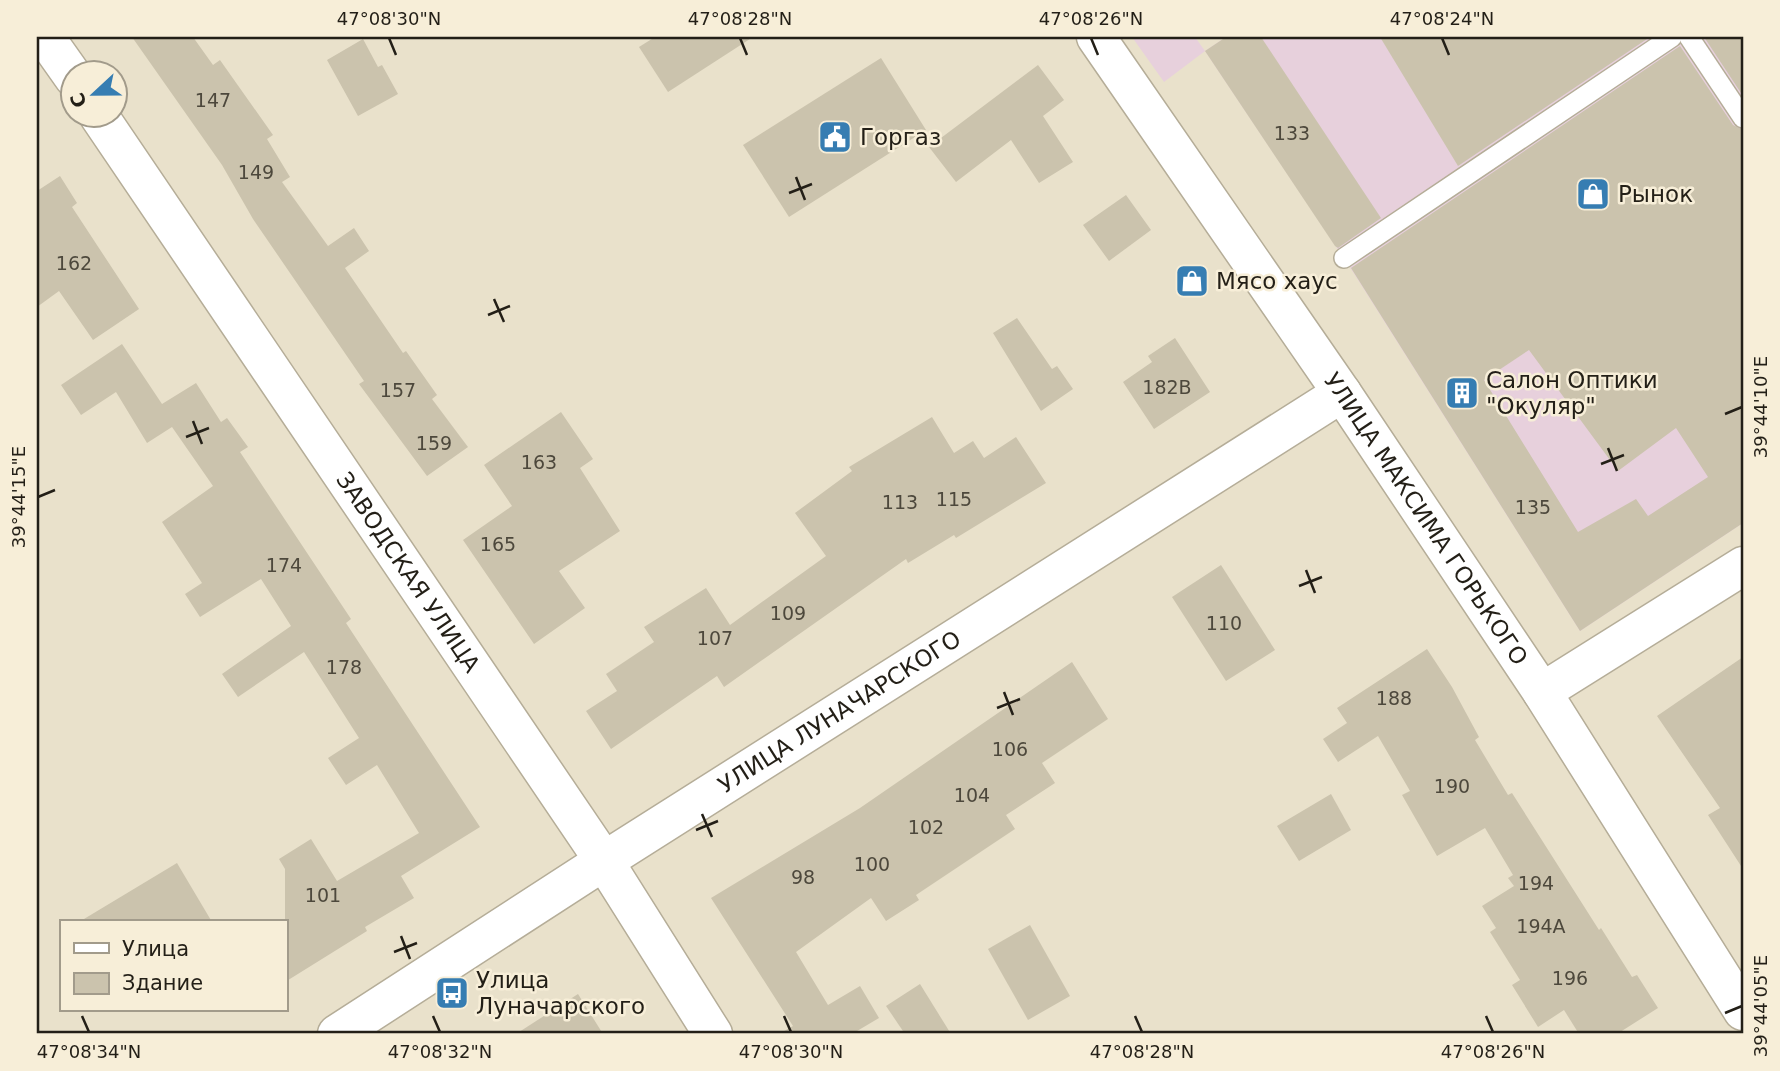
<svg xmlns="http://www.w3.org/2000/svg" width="1780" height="1071" viewBox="0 0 1780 1071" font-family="'DejaVu Sans',sans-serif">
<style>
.commercial{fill:#e7d0dc}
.building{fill:#cbc3ad;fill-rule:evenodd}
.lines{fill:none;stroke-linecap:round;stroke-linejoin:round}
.service-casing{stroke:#b5ad98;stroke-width:22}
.tertiary-casing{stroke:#b5ad98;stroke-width:41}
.secondary-casing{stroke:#b5ad98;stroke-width:41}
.service{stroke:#fff;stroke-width:19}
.tertiary{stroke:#fff;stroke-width:38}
.secondary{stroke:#fff;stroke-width:38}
.ticks{fill:none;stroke:#231f17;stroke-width:2.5}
.labels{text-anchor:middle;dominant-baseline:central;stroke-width:5;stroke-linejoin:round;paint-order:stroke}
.number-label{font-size:19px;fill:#4d483c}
.poi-label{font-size:23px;fill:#231f17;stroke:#f7eed8;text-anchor:start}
.street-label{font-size:23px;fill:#231f17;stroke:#f7eed8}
.neatline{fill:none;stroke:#231f17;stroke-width:2.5}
.ticks-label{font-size:18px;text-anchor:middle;fill:#231f17}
</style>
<rect width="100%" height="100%" fill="#e9e1cb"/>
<path class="commercial" d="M1132 37H1195L1205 51 1226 37H1743V523L1580 631 1353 272 1205 51 1164 82Z"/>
<g class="building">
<path d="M132 37H193L213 65 220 60 273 135 267 139 290 177 282 182 328 246 354 228 369 251 345 268 403 353 406 351 437 395 432 399 468 447 427 476 359 384 364 381 253 219 222 165Z"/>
<path d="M655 37H753L668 92 639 47Z"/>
<path d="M1226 37H1261L1381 218 1338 248 1335 246 1205 51Z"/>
<path d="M1380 37H1650L1458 166Z"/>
<path d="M1704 37H1743V96Z"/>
<path d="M363 39 378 67 382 65 398 94 358 116 327 60Z"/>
<path d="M1680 46 1733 125 1743 130V523L1580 631 1351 268ZM1529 350 1618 471 1676 428 1708 477 1648 516 1636 499 1578 532 1484 380Z"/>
<path d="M881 58 926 130 789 217 743 145Z"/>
<path d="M1038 65 1064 100 1043 116 1073 162 1039 183 1011 140 956 182 929 147Z"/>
<path d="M60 176 77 203 72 207 139 309 93 340 59 291 37 307V191Z"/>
<path d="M1126 195 1151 230 1109 261 1083 225Z"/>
<path d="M1017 318 1052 369 1057 366 1073 389 1041 411 993 333Z"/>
<path d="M1175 338 1210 392 1154 429 1123 382 1152 362 1148 356Z"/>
<path d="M122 344 162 404 196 383 221 422 227 418 248 447 240 452 351 619 346 623 480 827 401 876 414 898 365 927 367 931 285 982V869L279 859 311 839 337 881 419 833 377 765 346 785 328 758 359 738 304 652 238 697 222 674 291 626 261 579 200 617 185 594 202 583 162 522 213 486 172 427 147 443 116 392 81 415 61 385Z"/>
<path d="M561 412 593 459 580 468 620 531 559 571 585 608 534 644 463 540 512 506 484 465Z"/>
<path d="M932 417 954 453 973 441 984 458 1016 437 1046 483 956 538 954 535 908 563 906 559 724 687 717 676 611 749 586 711 617 691 606 674 654 642 644 627 706 588 730 625 826 556 795 513 852 471 849 467Z"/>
<path d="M1221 565 1275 650 1226 681 1172 597Z"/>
<path d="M1427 649 1452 687 1479 737 1475 740 1508 795 1512 793 1599 930 1601 928 1632 977 1637 975 1658 1008 1617 1034H1579L1564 1010 1538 1027 1512 985 1520 980 1490 932 1496 928 1482 906 1514 886 1508 878 1513 875 1485 828 1437 856 1402 795 1410 791 1378 736 1338 762 1323 739 1347 723 1337 708Z"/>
<path d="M1743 657V869L1708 815 1720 808 1657 716Z"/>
<path d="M1072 662 1108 719 1042 763 1055 783 1006 815 1015 829 916 895 919 900 886 921 871 898 796 952 828 1005 860 986 879 1018 852 1034H779L793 1026 711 898 860 808Z"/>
<path d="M1331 794 1351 830 1299 861 1277 826Z"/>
<path d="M177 863 212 922H79Z"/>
<path d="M1030 925 1070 996 1028 1020 988 949Z"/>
<path d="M920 984 951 1034H905L886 1006Z"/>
<path d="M578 994 603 1034H516Z"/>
</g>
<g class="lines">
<defs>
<g id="service">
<path d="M1689 37 1743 118"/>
<path d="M1344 258 1672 37"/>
</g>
<g id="tertiary">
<path d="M1542 692 1743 566"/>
<path id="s1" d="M337 1034 604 861 1342 393"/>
</g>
<g id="secondary">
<path d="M45 37 74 78"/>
<path id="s2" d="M1096 37 1342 393 1542 692 1743 1011"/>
<path id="s3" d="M99 116 604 861 713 1034"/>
</g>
</defs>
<use href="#service" class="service-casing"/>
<use href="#tertiary" class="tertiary-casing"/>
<use href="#secondary" class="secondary-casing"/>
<use href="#service" class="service"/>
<use href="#tertiary" class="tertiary"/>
<use href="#secondary" class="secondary"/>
</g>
<path class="ticks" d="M389 38 396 55M740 38 747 55M1091 38 1098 55M1442 38 1449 55M796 177 805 200M789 193 812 184M494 299 504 322M488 315 510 306M1725 414 1742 407M193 421 202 444M186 437 209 428M1608 448 1617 471M1601 464 1624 455M38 497 55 490M1306 570 1315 593M1299 586 1322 577M1004 692 1013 715M997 708 1020 699M702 814 712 837M696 830 718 821M401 936 410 959M394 952 417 943M1725 1013 1742 1006M82 1016 89 1032M433 1016 440 1032M784 1016 791 1032M1135 1016 1142 1032M1486 1016 1493 1032"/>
<defs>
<symbol id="civic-square" viewBox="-11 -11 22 22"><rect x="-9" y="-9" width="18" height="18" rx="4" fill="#367db2" stroke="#f7eed8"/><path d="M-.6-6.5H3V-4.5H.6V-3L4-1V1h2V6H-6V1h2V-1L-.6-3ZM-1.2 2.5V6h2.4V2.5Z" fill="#fff"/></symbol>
<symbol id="shop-square" viewBox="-11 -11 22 22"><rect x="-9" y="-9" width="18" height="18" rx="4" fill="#367db2" stroke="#f7eed8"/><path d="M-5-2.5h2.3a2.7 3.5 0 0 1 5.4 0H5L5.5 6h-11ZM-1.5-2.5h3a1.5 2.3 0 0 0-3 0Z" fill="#fff"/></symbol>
<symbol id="building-square" viewBox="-11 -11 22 22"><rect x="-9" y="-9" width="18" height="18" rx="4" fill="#367db2" stroke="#f7eed8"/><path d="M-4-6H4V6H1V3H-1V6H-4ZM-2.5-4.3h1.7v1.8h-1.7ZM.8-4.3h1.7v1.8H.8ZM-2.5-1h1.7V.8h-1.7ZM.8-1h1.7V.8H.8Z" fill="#fff"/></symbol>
<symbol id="bus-square" viewBox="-11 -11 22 22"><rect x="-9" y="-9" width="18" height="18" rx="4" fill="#367db2" stroke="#f7eed8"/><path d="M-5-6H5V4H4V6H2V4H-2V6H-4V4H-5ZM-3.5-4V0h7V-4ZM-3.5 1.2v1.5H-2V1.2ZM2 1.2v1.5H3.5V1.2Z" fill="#fff"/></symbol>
</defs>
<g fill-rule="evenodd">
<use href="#civic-square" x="816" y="118" width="38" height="38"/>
<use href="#shop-square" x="1574" y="175" width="38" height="38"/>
<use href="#shop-square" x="1173" y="262" width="38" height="38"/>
<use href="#building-square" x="1443" y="374" width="38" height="38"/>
<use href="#bus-square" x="433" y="974" width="38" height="38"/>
</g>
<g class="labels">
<g class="number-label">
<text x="213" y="100">147</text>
<text x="1292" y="133">133</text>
<text x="256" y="172">149</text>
<text x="74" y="263">162</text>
<text x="1167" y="387">182В</text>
<text x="398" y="390">157</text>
<text x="434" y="443">159</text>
<text x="539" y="462">163</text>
<text x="954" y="499">115</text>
<text x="900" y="502">113</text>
<text x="1533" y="507">135</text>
<text x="498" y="544">165</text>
<text x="284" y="565">174</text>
<text x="788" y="613">109</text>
<text x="1224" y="623">110</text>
<text x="715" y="638">107</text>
<text x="344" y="667">178</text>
<text x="1394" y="698">188</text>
<text x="1010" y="749">106</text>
<text x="1452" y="786">190</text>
<text x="972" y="795">104</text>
<text x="926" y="827">102</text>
<text x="872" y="864">100</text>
<text x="803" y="877">98</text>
<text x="1536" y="883">194</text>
<text x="323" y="895">101</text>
<text x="1541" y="926">194А</text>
<text x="1570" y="978">196</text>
</g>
<g class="poi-label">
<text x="860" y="137">Горгаз</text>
<text x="1618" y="194">Рынок</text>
<text x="1216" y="281">Мясо хаус</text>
<text x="1486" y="380">Салон Оптики<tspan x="1486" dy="26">"Окуляр"</tspan></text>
<text x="476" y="980">Улица<tspan x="476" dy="26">Луначарского</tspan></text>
</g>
<g class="street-label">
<text stroke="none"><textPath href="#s2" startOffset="584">УЛИЦА МАКСИМА ГОРЬКОГО</textPath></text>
<text stroke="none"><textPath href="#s3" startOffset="551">ЗАВОДСКАЯ УЛИЦА</textPath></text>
<text stroke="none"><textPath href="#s1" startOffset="597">УЛИЦА ЛУНАЧАРСКОГО</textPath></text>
</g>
</g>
<rect width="1780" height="1071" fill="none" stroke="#f7eed8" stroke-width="77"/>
<rect x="60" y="920" width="228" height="91" fill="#f7eed8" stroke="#a29b8b" stroke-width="2"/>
<rect x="74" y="943" width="35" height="10" fill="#ffffff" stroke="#a29b8b" stroke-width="2"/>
<text x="122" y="956" font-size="21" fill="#231f17">Улица</text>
<rect x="74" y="973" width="35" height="21" fill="#cbc3ad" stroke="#a29b8b" stroke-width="2"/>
<text x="122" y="990" font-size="21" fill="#231f17">Здание</text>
<g transform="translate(94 94) rotate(248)"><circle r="33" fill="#f7eed8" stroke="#a29b8b" stroke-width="2"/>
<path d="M0-5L12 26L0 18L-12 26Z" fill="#367db2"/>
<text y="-10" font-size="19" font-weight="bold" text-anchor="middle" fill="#231f17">С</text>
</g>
<rect x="38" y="38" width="1704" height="994" class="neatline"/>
<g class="ticks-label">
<text x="389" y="25">47°08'30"N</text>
<text x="740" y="25">47°08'28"N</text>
<text x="1091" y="25">47°08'26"N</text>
<text x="1442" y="25">47°08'24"N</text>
<text transform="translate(1761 407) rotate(-90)" y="6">39°44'10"E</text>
<text transform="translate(19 497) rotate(-90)" y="6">39°44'15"E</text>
<text transform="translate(1761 1006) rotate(-90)" y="6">39°44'05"E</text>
<text x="89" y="1058">47°08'34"N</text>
<text x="440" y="1058">47°08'32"N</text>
<text x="791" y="1058">47°08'30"N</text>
<text x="1142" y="1058">47°08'28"N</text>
<text x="1493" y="1058">47°08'26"N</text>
</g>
</svg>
